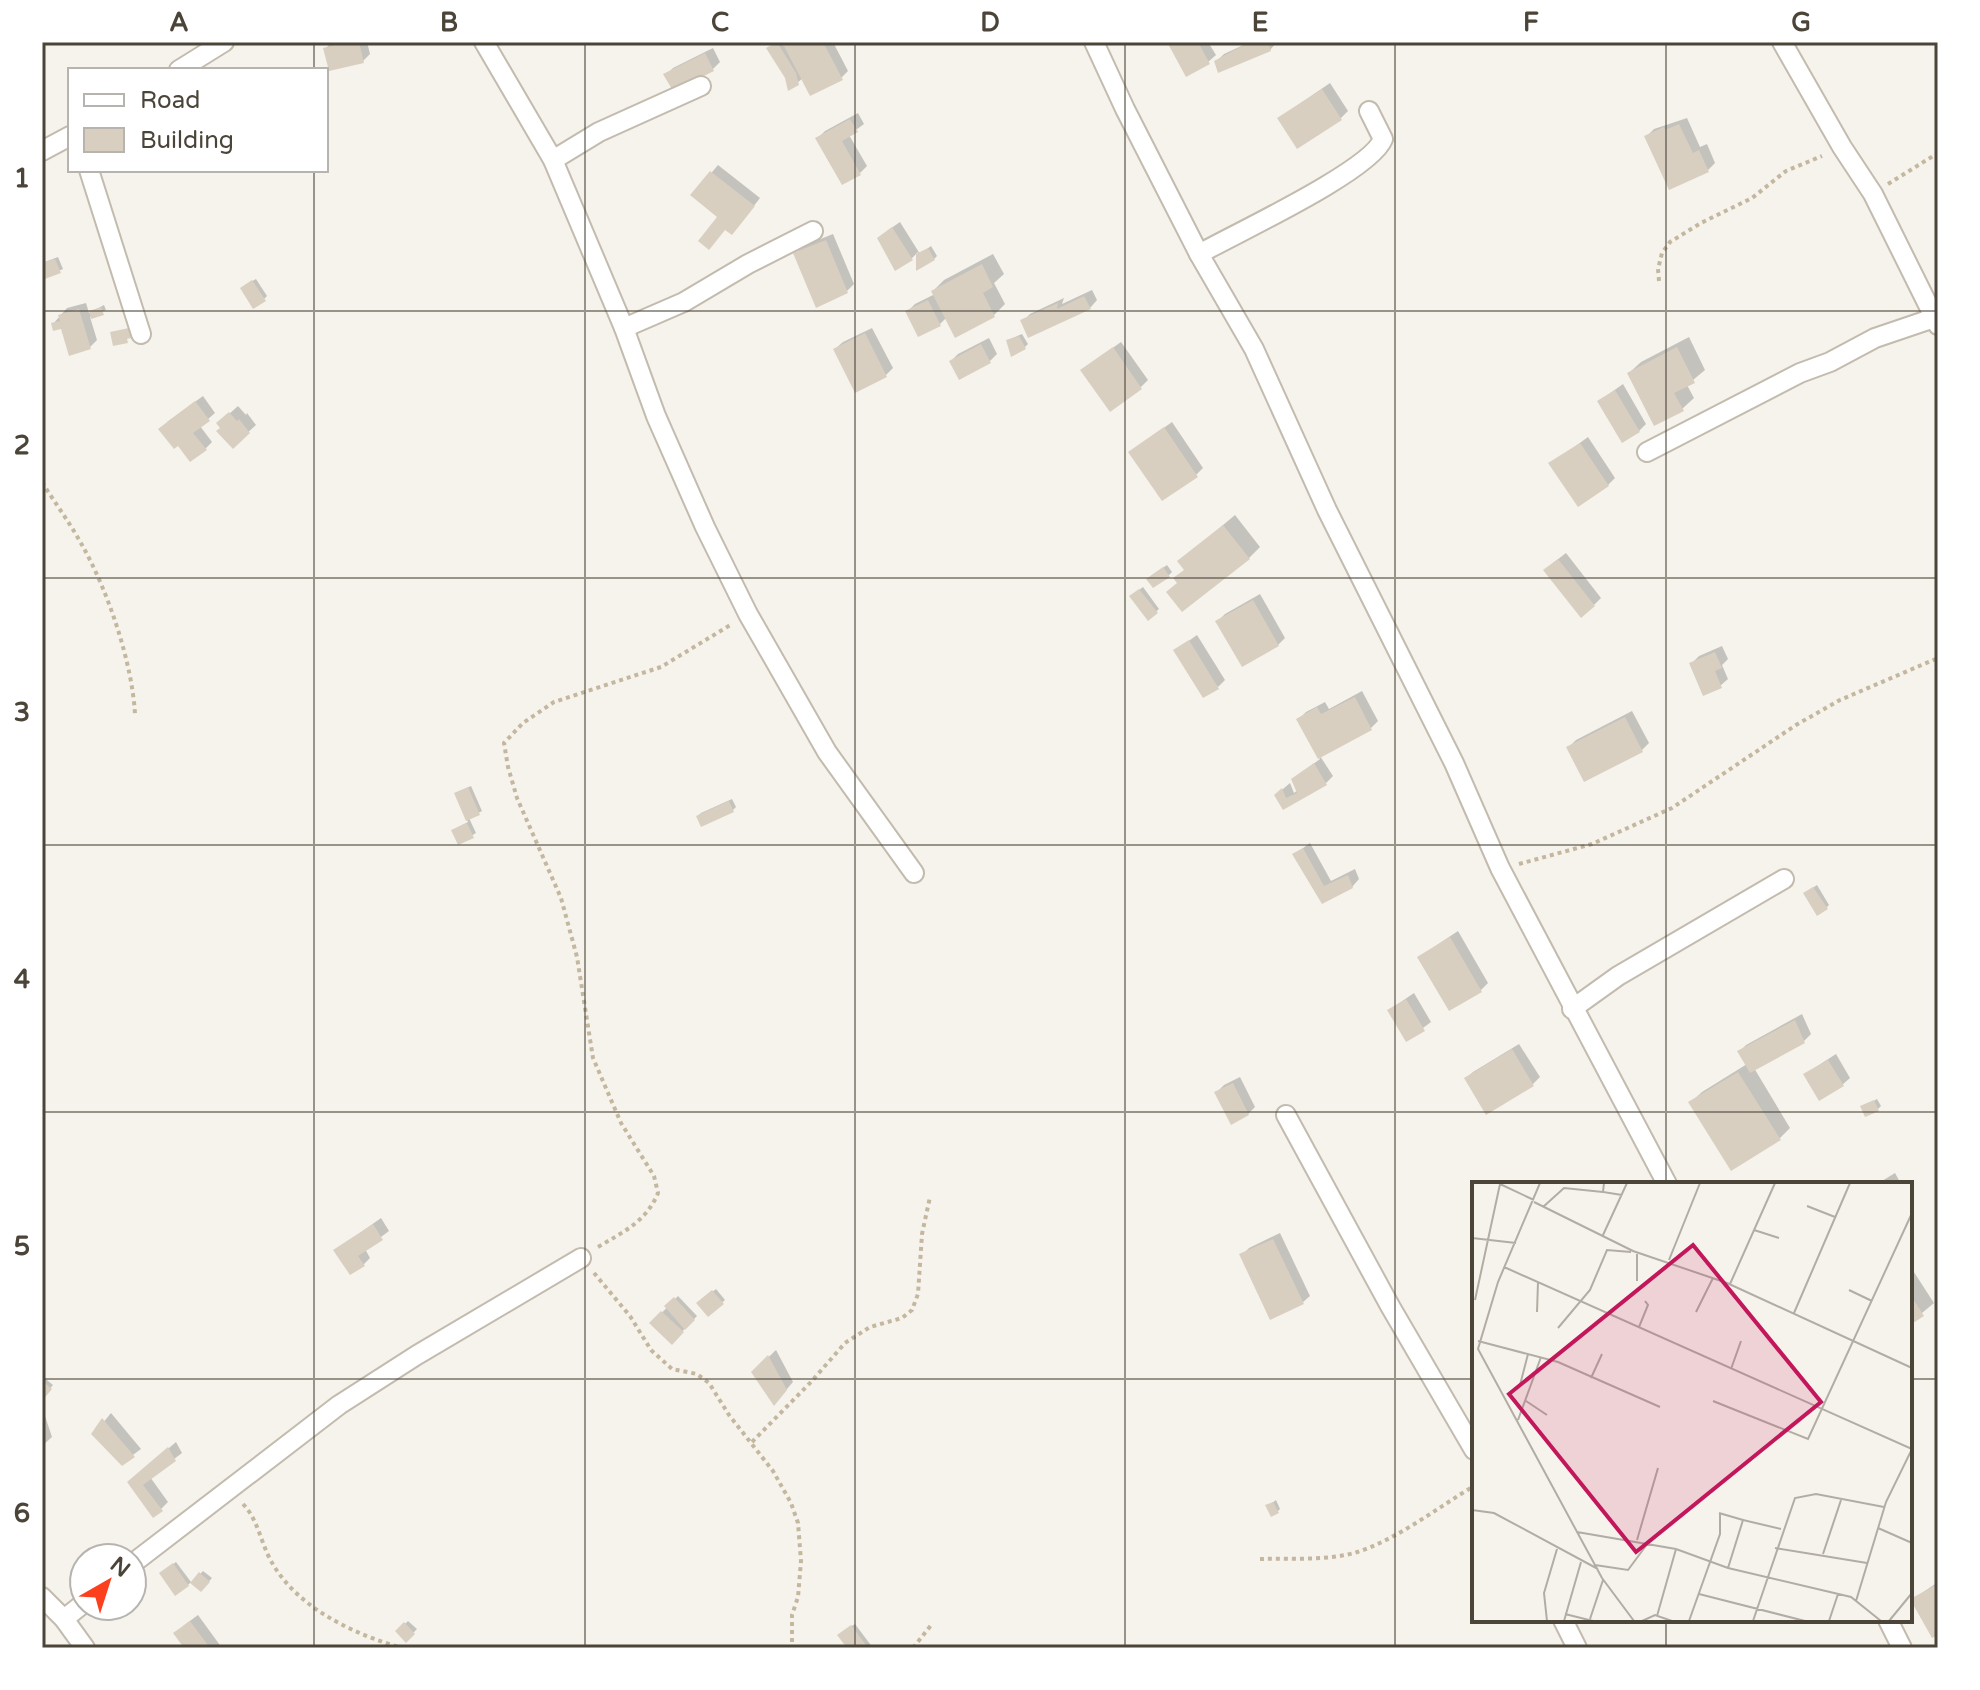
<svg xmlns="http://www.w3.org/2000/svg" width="1980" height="1690" viewBox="0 0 1980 1690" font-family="'Varela Round',sans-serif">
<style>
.shadow{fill:#0003}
.building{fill:#d8cfc1}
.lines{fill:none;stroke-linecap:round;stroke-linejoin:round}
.street-casing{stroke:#c2bbae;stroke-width:22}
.path{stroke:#c4b79f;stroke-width:4;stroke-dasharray:4 4;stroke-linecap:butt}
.street{stroke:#fff;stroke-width:18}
.grid{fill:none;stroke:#4b4439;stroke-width:2;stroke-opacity:0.55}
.inset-road{fill:none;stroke:#b2ada4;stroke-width:2}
.view{fill:#c2185b;fill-opacity:0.15;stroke:#c2185b;stroke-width:4}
.inset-edge{fill:none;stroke:#4b4439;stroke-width:4}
.neatline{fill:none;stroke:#4b4439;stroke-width:3}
.grid-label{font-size:26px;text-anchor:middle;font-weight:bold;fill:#4b4439}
</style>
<rect width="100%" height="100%" fill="#f6f3ec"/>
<g class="shadow">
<path d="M332 42H367L370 54 363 61 325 49Z"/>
<path d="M777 42H781L784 46 788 42H833L848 71 841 78H803L797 83 772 46Z"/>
<path d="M1170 42H1208L1216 55 1208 62Z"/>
<path d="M1250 42H1277L1270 50 1216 62 1224 54Z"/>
<path d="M713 48 720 62 713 69 666 75 673 68Z"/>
<path d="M1330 83 1348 111 1341 118H1279Z"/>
<path d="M858 113 864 124 849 135 867 166 860 173 818 138 825 131Z"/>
<path d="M1687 118 1700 147 1707 144 1715 163 1708 170 1647 136 1654 129Z"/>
<path d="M718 165 760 198 739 225 720 217 693 195Z"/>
<path d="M900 222 920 254 931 246 937 256 934 259 918 268V252L911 259 887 231Z"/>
<path d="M833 234 854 284 847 291 796 254 803 246Z"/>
<path d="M993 254 1004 274 994 283 1005 304 994 315 947 317 940 324 907 312 915 304 935 294 933 291 944 280Z"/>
<path d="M58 257 63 269 42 278V263Z"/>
<path d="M256 279 267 296 264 299 245 285Z"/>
<path d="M1092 290 1097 300 1090 308 1023 321 1030 314 1064 298 1062 304Z"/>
<path d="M86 303 89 313 104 305 106 310 90 317 97 340 90 347 63 326 53 324 67 308Z"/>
<path d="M872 328 893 368 885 376 835 349 843 342Z"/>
<path d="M1022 334 1028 344 1025 347 1008 340Z"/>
<path d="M1689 337 1705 370 1687 385 1694 398 1682 409 1629 373 1641 362Z"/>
<path d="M989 338 997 354 990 361H951L958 354Z"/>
<path d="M1121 342 1148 380 1141 387 1090 364Z"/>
<path d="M1623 384 1646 424 1639 431 1599 401Z"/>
<path d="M203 396 215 413 200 426 212 442 205 449 167 422Z"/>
<path d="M238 406 246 415 247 413 256 425 233 446 219 423Z"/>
<path d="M1172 422 1203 468 1196 475 1130 452Z"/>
<path d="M1588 437 1615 478 1608 485 1551 464Z"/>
<path d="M1235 515 1260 547 1249 558 1179 582 1186 569 1180 561Z"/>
<path d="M1566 553 1601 598 1594 605 1553 563Z"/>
<path d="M1167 565 1172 572 1169 575 1151 576Z"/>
<path d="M1143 587 1159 609 1148 618 1135 593Z"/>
<path d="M1260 594 1285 638 1278 645 1218 621 1225 614Z"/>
<path d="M1197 635 1225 680 1218 687 1176 650Z"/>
<path d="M1722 646 1728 659 1722 665 1728 679 1720 686 1692 663 1699 656Z"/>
<path d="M1362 691 1378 721 1371 728 1320 756 1333 776 1326 783 1284 807 1276 795 1290 783 1294 793 1298 790 1293 779 1320 759 1299 719 1306 712 1325 702 1329 709Z"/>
<path d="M1632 711 1649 743 1642 750 1569 747 1576 740Z"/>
<path d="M471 786 482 811 469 818 476 833 459 843 456 828 468 822 456 793Z"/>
<path d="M732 799 736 807 733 810 702 824 698 816 701 813Z"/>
<path d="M1310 843 1331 881 1355 869 1359 879 1352 887 1323 902 1295 854Z"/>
<path d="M1817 885 1829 905 1826 908 1808 891Z"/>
<path d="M1458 931 1488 983 1481 990 1449 1008 1419 957Z"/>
<path d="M1414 993 1431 1022 1407 1040 1389 1010Z"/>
<path d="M1802 1014 1811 1034 1804 1041 1754 1068 1790 1128 1779 1139 1690 1103 1702 1092 1747 1064 1739 1052 1746 1045Z"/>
<path d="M1519 1044 1540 1077 1533 1084 1466 1079 1473 1072Z"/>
<path d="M1836 1054 1850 1078 1842 1085 1805 1074Z"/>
<path d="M1240 1077 1255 1107 1248 1114 1217 1092 1224 1085Z"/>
<path d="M1877 1099 1881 1106 1878 1109 1863 1107Z"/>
<path d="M1895 1173 1901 1184H1877Z"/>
<path d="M381 1218 389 1231 365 1249 370 1258 363 1265 336 1250Z"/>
<path d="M1280 1233 1310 1296 1302 1303 1242 1255 1249 1248Z"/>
<path d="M1910 1266 1934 1303 1910 1323Z"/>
<path d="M716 1289 725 1300 708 1315 699 1303Z"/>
<path d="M678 1296 697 1316 672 1342 652 1323Z"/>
<path d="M776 1350 793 1382 780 1397 753 1372Z"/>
<path d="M42 1376 53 1385 43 1397H42Z"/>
<path d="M42 1407 52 1437 42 1446Z"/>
<path d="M111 1413 141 1449 122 1463 94 1434Z"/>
<path d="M176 1442 182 1453 150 1477 168 1502 161 1509 129 1482Z"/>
<path d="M1276 1500 1280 1509 1277 1512 1268 1506Z"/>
<path d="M176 1562 191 1582 188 1585 164 1571Z"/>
<path d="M203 1571 212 1578 201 1590 193 1582Z"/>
<path d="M1938 1582V1632L1913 1599Z"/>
<path d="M198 1615 222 1648H187L183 1626Z"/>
<path d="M408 1621 417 1629 406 1640 398 1631Z"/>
<path d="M855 1624 873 1648H849L842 1632Z"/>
</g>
<g class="building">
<path d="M348 42H359L364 63 329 71 323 48Z"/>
<path d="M777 42 796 73 799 85 788 91 785 78 766 48Z"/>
<path d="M786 42H823L843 80 810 96 783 44Z"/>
<path d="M1167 42H1198L1210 64 1186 77Z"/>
<path d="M1250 42H1268L1271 51 1218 73 1214 61Z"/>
<path d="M705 53 714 71 673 91 663 74Z"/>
<path d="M1322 89 1342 120 1297 149 1277 118Z"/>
<path d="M850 119 858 132 842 141 861 175 842 185 815 138Z"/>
<path d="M1679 124 1693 153 1699 150 1709 172 1669 190 1644 136 1664 127 1665 130Z"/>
<path d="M710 171 755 206 732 235 725 230 709 250 698 241 717 217 690 195Z"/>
<path d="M892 227 913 260 895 271 877 238Z"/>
<path d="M826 240 848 293 816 308 793 253Z"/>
<path d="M928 248 935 260 916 271V254Z"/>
<path d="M55 259 61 273 42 280V263Z"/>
<path d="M982 264 993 287 983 293 995 317 955 338 931 291Z"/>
<path d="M252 280 266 301 253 309 240 288Z"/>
<path d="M1084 296 1091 309 1028 338 1020 320 1058 303 1057 309Z"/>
<path d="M928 300 941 326 918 337 905 311Z"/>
<path d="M101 307 104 315 91 319 89 311Z"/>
<path d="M79 309 91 349 69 356 61 329 53 331 51 323 60 321 58 315Z"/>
<path d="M129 328 131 338 127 339 128 343 113 346 110 332Z"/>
<path d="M865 333 887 377 855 393 833 349Z"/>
<path d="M1019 336 1026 349 1011 357 1006 340Z"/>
<path d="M981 344 991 363 959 380 949 361Z"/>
<path d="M1113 347 1142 389 1110 412 1080 370Z"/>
<path d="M1677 347 1695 383 1674 393 1684 411 1654 426 1627 373Z"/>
<path d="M1615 390 1640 432 1622 443 1597 401Z"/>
<path d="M195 401 210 421 193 433 207 450 190 462 178 446 174 449 158 429Z"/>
<path d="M229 412 237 421 239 419 250 433 233 449 216 431 220 428 216 423Z"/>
<path d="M1164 427 1198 477 1162 501 1128 452Z"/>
<path d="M1580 443 1609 486 1578 507 1548 463Z"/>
<path d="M1223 525 1250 559 1182 612 1166 592 1177 583 1173 578 1184 570 1177 561Z"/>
<path d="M1558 559 1595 606 1581 618 1543 570Z"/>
<path d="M1163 567 1170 577 1153 588 1146 579Z"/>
<path d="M1139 589 1158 613 1148 621 1129 596Z"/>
<path d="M1253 600 1279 646 1242 667 1215 621Z"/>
<path d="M1189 640 1219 689 1203 698 1173 650Z"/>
<path d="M1715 652 1722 668 1715 671 1722 688 1703 696 1689 663Z"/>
<path d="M1355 697 1372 730 1318 759 1296 719 1317 707 1321 714Z"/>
<path d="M1625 717 1643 752 1584 782 1566 747Z"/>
<path d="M1314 763 1327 785 1283 810 1274 795 1282 788 1286 798 1297 793 1291 779Z"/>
<path d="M468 787 480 815 466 821 454 793Z"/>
<path d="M729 801 734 812 701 827 696 816Z"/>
<path d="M467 823 474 838 458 845 451 830Z"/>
<path d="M1303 848 1324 886 1348 875 1353 888 1322 904 1292 854Z"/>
<path d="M1813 887 1828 909 1817 916 1803 893Z"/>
<path d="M1450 937 1482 992 1449 1011 1417 957Z"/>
<path d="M1406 999 1425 1031 1406 1042 1387 1010Z"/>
<path d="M1795 1020 1805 1043 1750 1073 1737 1051Z"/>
<path d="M1512 1049 1534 1086 1486 1115 1464 1078Z"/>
<path d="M1828 1060 1844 1086 1819 1101 1803 1074Z"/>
<path d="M1738 1072 1781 1140 1731 1171 1688 1102Z"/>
<path d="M1233 1083 1249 1115 1231 1125 1214 1092Z"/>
<path d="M1874 1100 1879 1111 1865 1117 1860 1106Z"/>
<path d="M373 1224 383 1240 358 1256 365 1266 350 1275 333 1250Z"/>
<path d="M1273 1239 1304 1304 1270 1320 1239 1254Z"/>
<path d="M712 1290 724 1304 708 1317 696 1303Z"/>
<path d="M1910 1294 1924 1316 1910 1325Z"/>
<path d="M674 1297 695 1320 685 1330 664 1306Z"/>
<path d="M661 1311 684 1332 672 1345 649 1323Z"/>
<path d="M768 1355 787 1390 774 1406 751 1372Z"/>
<path d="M42 1381 52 1389 42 1401Z"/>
<path d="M102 1418 135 1457 122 1466 91 1434Z"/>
<path d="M168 1447 176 1461 143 1485 163 1511 153 1518 127 1482Z"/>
<path d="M1273 1502 1279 1513 1271 1517 1265 1505Z"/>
<path d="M173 1563 189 1586 175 1596 159 1573Z"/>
<path d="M199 1572 210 1582 201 1592 190 1583Z"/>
<path d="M1938 1584V1635L1932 1638 1910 1599Z"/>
<path d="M190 1621 210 1648H184L173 1633Z"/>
<path d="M404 1622 415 1634 406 1643 395 1631Z"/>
<path d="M851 1625 868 1648H847L837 1635Z"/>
</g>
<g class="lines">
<defs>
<g id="street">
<path d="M484 42 553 160 624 328 656 416 705 527 748 614 827 752 914 873"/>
<path d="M1094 42 1125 109 1199 254 1254 349 1327 510 1454 763 1500 868 1667 1184"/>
<path d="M1782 42 1842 147 1873 194 1938 325"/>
<path d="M179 70 224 42"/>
<path d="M42 151 70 136"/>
<path d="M553 160 599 132 701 86"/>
<path d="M89 170 141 334"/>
<path d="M1199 254C1234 234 1371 171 1383 139L1369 111"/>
<path d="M624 328 684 302 748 264 813 231"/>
<path d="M1647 452 1800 373 1830 362 1875 338 1934 318"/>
<path d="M1572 1009 1618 976 1784 879"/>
<path d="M1286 1115 1390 1306 1474 1450"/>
<path d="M132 1564 339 1405 417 1355 581 1258"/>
<path d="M42 1597 64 1619 85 1648"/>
<path d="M64 1619 84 1603"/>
<path d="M1563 1620 1577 1648"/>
<path d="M1888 1620 1902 1648"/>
</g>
</defs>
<use href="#street" class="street-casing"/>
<g class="path">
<path d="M1888 184 1938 153"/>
<path d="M1659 281 1658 269 1662 253 1670 242 1701 223 1752 198 1786 171 1822 156"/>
<path d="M42 482C55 503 70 523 82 545 108 591 132 662 135 714"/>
<path d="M1519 864 1592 844 1672 808 1796 725 1840 700 1938 658"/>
<path d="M598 1247C623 1232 646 1222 658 1193L654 1176 621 1123 593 1058 577 957 561 898 517 798 508 767 504 743 523 723 554 702 661 667 732 624"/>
<path d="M594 1273 630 1316 651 1350 672 1369 697 1374 709 1383 729 1415 773 1471 791 1503 798 1523 801 1561 798 1597 792 1615V1648"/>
<path d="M752 1442 811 1382 845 1343 870 1327 902 1318 912 1310 918 1294 922 1234 930 1197"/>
<path d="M243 1504C258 1520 260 1540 270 1559 295 1607 353 1634 402 1648"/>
<path d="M1260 1559C1291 1558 1324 1561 1354 1553 1395 1541 1437 1508 1474 1486"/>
<path d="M913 1648 932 1624"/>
</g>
<use href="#street" class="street"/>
</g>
<path class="grid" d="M314 42V70M585 42V1648M855 42V1648M1125 42V1648M1395 42V1648M1666 42V1184M314 170V1648M42 311H1938M42 578H1938M42 845H1938M42 1112H1938M42 1379H1474M1910 1379H1938M1666 1620V1648"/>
<g transform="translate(1472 1182)">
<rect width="440" height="440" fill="#f6f3ec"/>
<path class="inset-road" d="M68 1 26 100 6 167 130 396 162 439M132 1 131 10 150 13M28 2 62 18M62 20 161 69 255 101 440 186M335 24 363 35M71 25 92 6 131 10M282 48 307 56M131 53 155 1M0 56 44 61M165 70V99M197 78 228 1M32 85 440 267 414 320 384 419M258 102 303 1M377 108 400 119M3 118 28 2M65 130 66 100M224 130 241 96M322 131 378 1M167 145 176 123 173 119M86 146 118 108 135 68 159 70M6 159 86 180 188 225M259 187 269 159M119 196 130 172M48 203 56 172M54 219 75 233M241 219 336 257 440 31M46 238 69 175M0 328 22 331 126 387M247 331 271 338 256 386M271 338 309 347M406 346 440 361M105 350 204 367 256 386 379 415 409 439M165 358 186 286M303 366 395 381M351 372 369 318M123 383 156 388 176 361M227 412 333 439M93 432 121 439M185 434 204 367M118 437 131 398M75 439 72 411 85 367M92 439 109 380M170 439 183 433 200 439M217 439 248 352V332M281 439 323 316 344 312 412 325M357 439 366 412M417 439 440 411"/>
<path class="view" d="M221 63 349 220 164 370 37 212Z"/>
<rect width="440" height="440" class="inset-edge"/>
</g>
<rect width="1980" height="1690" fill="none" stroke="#ffffff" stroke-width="88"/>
<rect x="68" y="68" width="260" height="104" fill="#ffffff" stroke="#b7b4b0" stroke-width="2"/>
<rect x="84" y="94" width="40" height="12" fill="#ffffff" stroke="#b7b4b0" stroke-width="2"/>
<text x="140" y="108" font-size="24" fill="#4b4439">Road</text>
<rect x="84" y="128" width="40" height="24" fill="#d8cfc1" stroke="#b7b4b0" stroke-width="2"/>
<text x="140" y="148" font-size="24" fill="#4b4439">Building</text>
<g transform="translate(108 1582) rotate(39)"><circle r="38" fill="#ffffff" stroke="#b7b4b0" stroke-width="2"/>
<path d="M0-6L14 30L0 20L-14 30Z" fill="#fc3f1d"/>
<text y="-12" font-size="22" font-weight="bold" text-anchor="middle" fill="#4b4439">N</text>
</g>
<rect x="44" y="44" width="1892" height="1602" class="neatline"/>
<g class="grid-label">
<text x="179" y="31">A</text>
<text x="449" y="31">B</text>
<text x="720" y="31">C</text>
<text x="990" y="31">D</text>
<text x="1260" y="31">E</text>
<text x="1531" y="31">F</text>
<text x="1801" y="31">G</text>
<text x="22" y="187">1</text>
<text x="22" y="454">2</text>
<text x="22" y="721">3</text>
<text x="22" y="988">4</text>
<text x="22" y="1255">5</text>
<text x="22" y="1522">6</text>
</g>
</svg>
